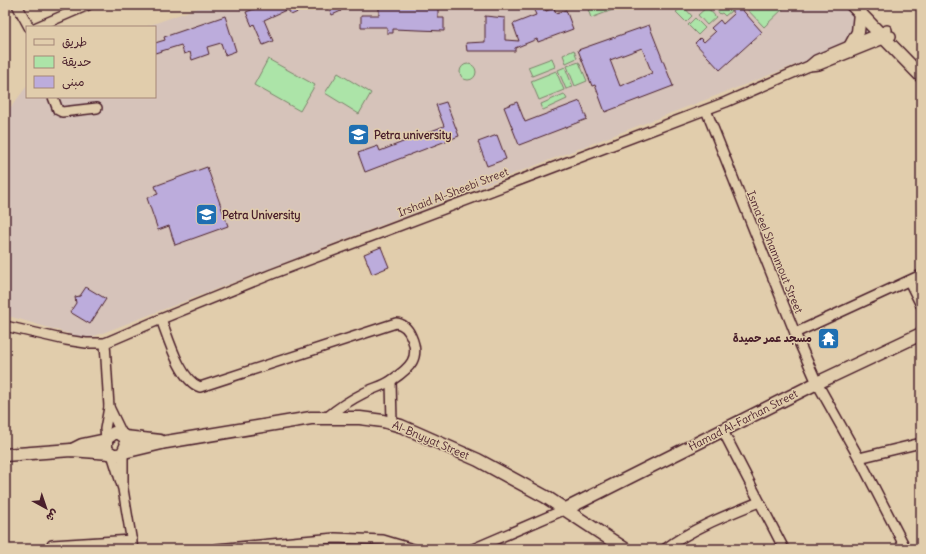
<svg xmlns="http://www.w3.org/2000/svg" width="926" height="554" viewBox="0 0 926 554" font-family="Delius,'Playpen Sans Arabic',sans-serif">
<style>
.built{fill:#d6c3ba}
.green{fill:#ace4a8;stroke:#7b826a}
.building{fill:#bcacdc;stroke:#4a1f2b;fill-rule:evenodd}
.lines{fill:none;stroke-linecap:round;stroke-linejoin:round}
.street-casing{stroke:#4a1f2b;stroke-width:12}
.secondary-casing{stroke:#4a1f2b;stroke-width:15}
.street{stroke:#e1cdac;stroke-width:9}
.secondary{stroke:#e1cdac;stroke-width:12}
.labels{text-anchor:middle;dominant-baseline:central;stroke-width:3;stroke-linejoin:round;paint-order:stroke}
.poi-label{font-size:11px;font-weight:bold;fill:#4a1f2b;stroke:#e1cdac;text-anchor:start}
.street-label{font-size:11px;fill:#4a1f2b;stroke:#e1cdac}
</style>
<rect width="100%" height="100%" fill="#e1cdac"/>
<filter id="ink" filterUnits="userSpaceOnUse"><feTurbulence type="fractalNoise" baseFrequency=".025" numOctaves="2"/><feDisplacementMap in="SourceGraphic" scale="8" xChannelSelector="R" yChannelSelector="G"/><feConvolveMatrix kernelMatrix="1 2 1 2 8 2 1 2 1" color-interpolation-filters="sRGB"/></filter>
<g filter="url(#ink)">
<path class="built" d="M206 5H843L873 35 87 339 5 315V115L27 86V97H155V27H145Z"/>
<g class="green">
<path d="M597 5H626L591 18 588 9Z"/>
<path d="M712 5H732L728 8 731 11 725 16 722 13 720 14Z"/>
<path d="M746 5H787L764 27 745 7Z"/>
<path d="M683 6 692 16 686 22 676 12Z"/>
<path d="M707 7 716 17 707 25 698 15Z"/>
<path d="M695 18 705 28 698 35 688 25Z"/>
<path d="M574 50 577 58 566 63 563 55Z"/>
<path d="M552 58 555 67 532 76 528 67Z"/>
<path d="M268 59 315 85 300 111 254 85Z"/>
<path d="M579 62 587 81 575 86 567 66Z"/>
<circle cx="468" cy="72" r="8"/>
<path d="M565 67 573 87 566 89 558 70Z"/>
<path d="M556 71 564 90 539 100 531 81Z"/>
<path d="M338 73 371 93 359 114 325 93Z"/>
<path d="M564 94 567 99 543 110 541 104Z"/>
</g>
<g class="building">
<path d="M265 5H303L298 7 300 11 291 15 289 11 286 10 264 20 273 41 263 45 254 24 252 26 246 12Z"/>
<path d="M327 5H339L341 11 332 15Z"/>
<path d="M379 5H438V18H444V31L393 29V33H387V27H361V15H379Z"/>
<path d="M532 5H544L546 11 554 8 556 13 566 10 573 29 538 42 537 39 515 48V51H467L466 43 485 42V16L505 18V40L519 41 513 24 536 15Z"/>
<path d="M735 5H738L762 32 720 70 695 43 700 38 704 42 715 32 711 28 720 20 723 24 734 14 730 9Z"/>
<path d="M225 16 236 51 225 55 221 43 207 47 209 54 192 60 190 52 184 54 181 45 155 53V43L165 40 164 37Z"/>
<path d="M649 25 673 86 605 112 595 85 592 86 578 50ZM642 48 652 73 620 86 610 60Z"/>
<path d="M580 101 587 119 519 145 504 107 517 102 525 122Z"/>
<path d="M446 102 459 136 365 172 358 153 378 146 380 151 444 126 436 105Z"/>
<path d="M497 135 506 159 487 166 478 142Z"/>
<path d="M207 167 228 226 175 245 169 226 158 230 147 198 158 194 155 186Z"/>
<path d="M381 247 389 267 372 274 364 254Z"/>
<path d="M86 287 106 299 90 324 70 312 76 303 75 297 80 296Z"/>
</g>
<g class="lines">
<defs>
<g id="street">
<path d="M17 5 29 27"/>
<path d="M37 27 88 5"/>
<path d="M809 66 819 65 891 36"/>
<path d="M53 97 58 110 62 112 97 108"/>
<path d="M706 110 795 333 817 383 859 458 906 549"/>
<path d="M909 281 921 305"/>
<path d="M161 319C168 337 180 381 200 387L396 323C404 324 408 329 411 336 421 358 410 368 392 380 384 386 373 388 364 393 350 400 338 408 326 418"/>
<path d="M5 326 66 340 86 343H105L161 319 272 274 726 102 809 66 816 60 887 30"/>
<path d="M795 333 921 275"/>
<path d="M105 343 109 407 105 429 106 439"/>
<path d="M391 381 392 423"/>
<path d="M109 407 123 436"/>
<path d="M723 431 784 549"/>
<path d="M123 453V485"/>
<path d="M112 454 123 489 133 549"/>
<path d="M859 458 921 443"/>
<path d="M52 545 132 540"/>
<path d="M217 549 335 538 383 540 413 549"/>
<path d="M473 549 566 509"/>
<path d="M665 549C693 528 727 515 759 502"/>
</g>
<g id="secondary">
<path d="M852 5 921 76"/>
<path d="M851 45 858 32 860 13"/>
<path d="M125 437 127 444 123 453C116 457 111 455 106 450V439L114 433H119L125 437 160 441"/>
<path d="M72 450 82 445 106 440"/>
<path d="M124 452 166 442 311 418H360L383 421 401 426 478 460 546 497 625 549"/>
<path d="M5 455 71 450 110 453"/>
<path d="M566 509 817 383 921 334"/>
</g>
</defs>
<use href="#street" class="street-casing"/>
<use href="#secondary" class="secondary-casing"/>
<use href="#street" class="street"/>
<use href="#secondary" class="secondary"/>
</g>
</g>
<defs>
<symbol id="university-square" viewBox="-11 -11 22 22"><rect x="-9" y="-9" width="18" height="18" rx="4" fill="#1f6fb2" stroke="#e1cdac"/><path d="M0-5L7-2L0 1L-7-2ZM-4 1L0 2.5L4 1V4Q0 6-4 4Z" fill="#fff"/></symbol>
<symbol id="temple-square" viewBox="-11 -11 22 22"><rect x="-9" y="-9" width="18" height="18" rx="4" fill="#1f6fb2" stroke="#e1cdac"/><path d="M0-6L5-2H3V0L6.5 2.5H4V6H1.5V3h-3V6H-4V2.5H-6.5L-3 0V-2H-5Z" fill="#fff"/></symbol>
</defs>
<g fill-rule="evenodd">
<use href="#university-square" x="346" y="122" width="25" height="25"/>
<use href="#university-square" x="194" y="202" width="25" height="25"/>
<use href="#temple-square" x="816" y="326" width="25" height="25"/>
</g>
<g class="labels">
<g class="poi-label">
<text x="374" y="135">Petra university</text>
<text x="222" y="215">Petra University</text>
<text x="812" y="338" text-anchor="end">مسجد عمر حميدة</text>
</g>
<g class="street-label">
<text transform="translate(453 192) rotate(-21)">Irshaid Al-Sheebi Street</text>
<text transform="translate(775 252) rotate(68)">Isma'eel Shammout Street</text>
<text transform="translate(743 420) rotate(-27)">Hamad Al-Farhan Street</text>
<text transform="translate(431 440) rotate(23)">Al-Bnyyat Street</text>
</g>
</g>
<rect width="926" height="554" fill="none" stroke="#e1cdac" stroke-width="20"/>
<rect x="10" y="10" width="906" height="534" fill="none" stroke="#4a1f2b" stroke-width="1.5" filter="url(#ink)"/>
<rect x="26" y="26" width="130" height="72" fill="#e1cdac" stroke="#a58778"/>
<rect x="34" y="39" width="20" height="6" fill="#e1cdac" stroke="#a58778"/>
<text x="62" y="46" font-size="12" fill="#4a1f2b">طريق</text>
<rect x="34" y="56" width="20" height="12" fill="#ace4a8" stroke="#a58778"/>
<text x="62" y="66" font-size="12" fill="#4a1f2b">حديقة</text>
<rect x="34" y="76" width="20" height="12" fill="#bcacdc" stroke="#a58778"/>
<text x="62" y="86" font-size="12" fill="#4a1f2b">مبنى</text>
<g transform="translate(46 508) rotate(140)" stroke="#e1cdac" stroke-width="3" paint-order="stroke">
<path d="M0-3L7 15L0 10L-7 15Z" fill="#4a1f2b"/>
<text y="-6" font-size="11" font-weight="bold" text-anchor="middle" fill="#4a1f2b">ش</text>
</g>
</svg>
